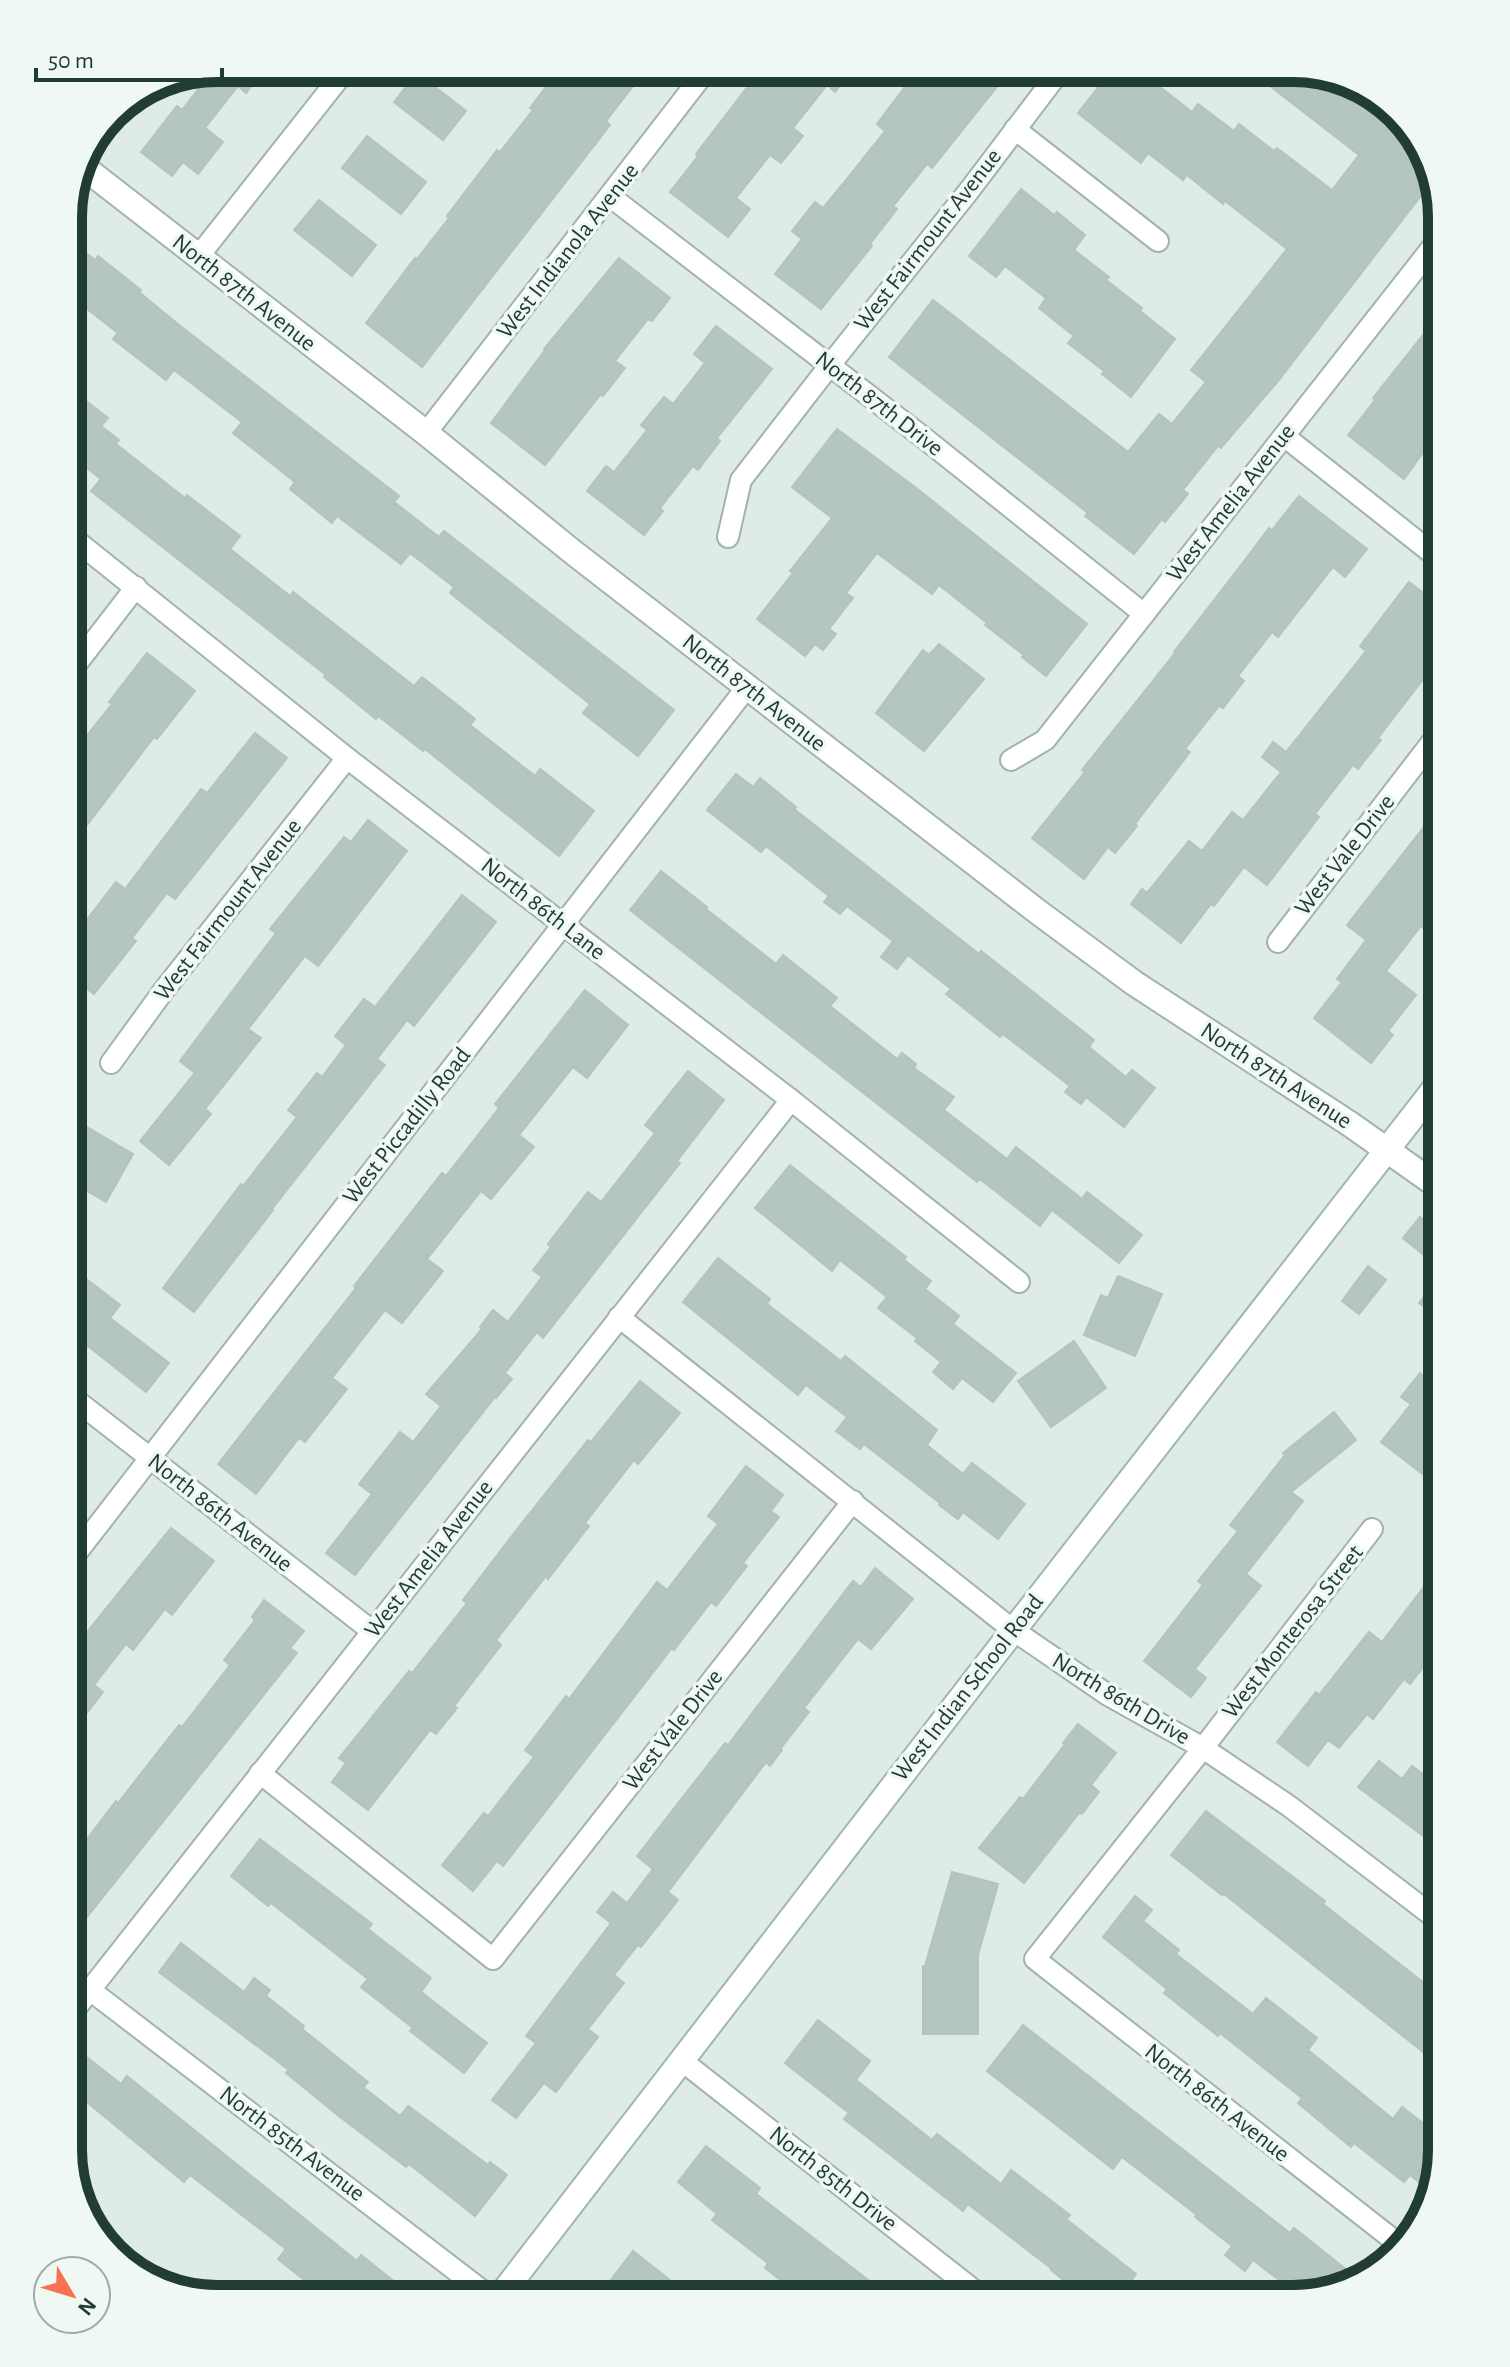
<svg xmlns="http://www.w3.org/2000/svg" width="1510" height="2367" viewBox="0 0 1510 2367" font-family="'Alegreya Sans',sans-serif">
<style>
.building{fill:#b5c6be;stroke:#b2c5bc;stroke-width:2}
.lines{fill:none;stroke-linecap:round;stroke-linejoin:round}
.minor-casing{stroke:#a2b3ac;stroke-width:24}
.tertiary-casing{stroke:#a2b3ac;stroke-width:28}
.secondary-casing{stroke:#9eb8ad;stroke-width:28}
.minor{stroke:#fff;stroke-width:20}
.tertiary{stroke:#fff;stroke-width:24}
.secondary{stroke:#fff;stroke-width:24}
.labels{text-anchor:middle;dominant-baseline:central;stroke-width:7;stroke-linejoin:round;paint-order:stroke}
.street-label{font-size:24px;fill:#203c33;stroke:#f0f8f3}
.rim{fill:none;stroke:#203c33;stroke-width:10}
</style>
<rect width="100%" height="100%" fill="#dfebe5"/>
<g class="building">
<path d="M265 68 246 93 238 86 205 128 223 142 198 174 183 162 172 176 141 152 177 106 182 110 214 69Z"/>
<path d="M570 68H647L606 121 610 125 422 367 366 323 415 258 417 259 449 218 447 216 497 150 500 152 533 110 530 108 552 79 558 83Z"/>
<path d="M762 68H854L835 92 827 85 793 128 803 136 781 163 770 155 736 198 750 209 728 237 670 192 698 156 696 154Z"/>
<path d="M919 68H1012L932 168 927 164 893 206 897 209 870 244 872 246 821 309 775 274 802 239 792 231 815 202 823 208 851 174 885 131 877 124Z"/>
<path d="M1113 68H1160L1151 80 1192 112 1198 104 1234 131 1239 124 1274 151 1277 148 1332 190 1359 155 1247 68H1304L1376 93 1426 150 1433 180 1278 381 1221 448 1218 446 1183 490 1188 494 1165 522 1162 519 1134 554 1085 516 1088 513 889 357 933 300 1128 452 1159 414 1172 424 1206 382 1191 370 1287 249 1225 201 1223 204 1187 175 1183 180 1148 153 1141 163 1078 113Z"/>
<path d="M417 73 466 111 443 140 394 102Z"/>
<path d="M367 136 426 182 401 214 342 168Z"/>
<path d="M1021 189 1054 215 1057 212 1085 235 1074 250 1109 277 1106 280 1142 308 1140 311 1175 339 1131 397 1102 374 1104 371 1068 343 1074 336 1039 308 1046 298 1005 266 996 277 969 256Z"/>
<path d="M319 200 376 245 352 276 294 230Z"/>
<path d="M68 239 95 260 98 256 141 290 139 292 179 325 399 496 394 502 439 537 444 531 674 710 638 756 583 713 590 704 450 593 454 587 410 553 401 564 337 516 332 523 290 489 295 482 233 433 242 422 174 370 166 380 113 339 118 333 68 294Z"/>
<path d="M619 258 670 298 652 321 648 319 615 361 625 368 603 396 601 394 545 465 491 423 545 350 544 349Z"/>
<path d="M1442 311V426L1404 479 1348 435 1375 400 1373 398Z"/>
<path d="M716 326 772 369 717 438 720 441 698 470 693 466 660 508 663 511 644 535 587 491 606 466 614 472 647 430 641 425 664 397 673 404 705 363 694 354Z"/>
<path d="M68 387 108 418 101 426 119 440 116 444 185 498 187 495 240 536 230 549 290 596 293 592 414 686 422 677 475 719 470 725 535 776 540 769 594 811 559 856 425 749 423 751 378 716 376 719 324 677 326 675 91 491 101 479 68 453Z"/>
<path d="M837 429 915 487 1087 624 1046 676 1022 657 1024 655 985 625 987 623 939 585 932 594 877 553 846 593 853 598 829 629 836 634 823 650 815 644 805 656 757 619 793 573 790 571 832 518 792 487Z"/>
<path d="M1299 496 1367 549 1345 577 1333 567 1278 637 1272 632 1238 676 1244 681 1223 708 1219 706 1185 749 1190 752 1135 824 1137 826 1115 853 1108 847 1084 879 1032 838 1085 772 1082 770 1175 653 1174 652 1248 556 1269 528 1272 530Z"/>
<path d="M1409 582 1442 607 1441 656 1378 738 1381 740 1358 769 1353 765 1315 814 1319 817 1267 885 1244 867 1214 906 1211 904 1181 943 1131 904 1142 889 1147 893 1189 841 1202 851 1232 812 1243 820 1281 772 1262 757 1273 742 1286 752 1366 651 1360 646Z"/>
<path d="M939 644 984 679 924 751 876 713 923 650 929 655Z"/>
<path d="M147 653 195 691 157 739 154 737 68 850V759L112 704 109 702Z"/>
<path d="M255 733 287 758 175 899 167 893 132 938 136 941 94 994 81 984 68 1001V944L116 882 125 889 201 789 207 793Z"/>
<path d="M736 774 753 787 760 778 796 807 794 809 979 954 981 951 1094 1040 1089 1047 1126 1077 1132 1070 1155 1088 1124 1127 1086 1097 1081 1104 1065 1092 1070 1086 1003 1034 1000 1037 946 994 951 989 908 955 897 969 881 957 893 941 847 906 840 914 824 902 829 896 766 846 761 852 707 810Z"/>
<path d="M1442 804V943L1421 926 1386 971 1416 995 1388 1031 1393 1035 1371 1063 1314 1018 1342 982 1337 979 1366 940 1347 925Z"/>
<path d="M368 820 407 851 318 966 305 956 248 1029 261 1038 205 1109 211 1114 169 1165 140 1141 195 1073 180 1061 276 933 270 929 344 837 351 842Z"/>
<path d="M661 871 707 907 706 909 776 964 783 955 837 998 830 1006 897 1059 902 1053 916 1064 914 1068 954 1097 944 1110 1007 1159 1016 1147 1082 1199 1087 1192 1142 1235 1119 1263 1052 1210 1040 1226 980 1179 977 1182 630 910Z"/>
<path d="M462 895 496 922 414 1026 407 1020 377 1059 385 1065 272 1209 273 1210 194 1312 163 1288 241 1184 243 1186 297 1117 288 1110 317 1073 322 1077 346 1045 335 1036 364 999 375 1007Z"/>
<path d="M585 990 628 1025 587 1078 573 1067 519 1135 534 1147 491 1199 481 1191 427 1259 443 1271 402 1323 385 1310 332 1378 347 1389 305 1442 299 1438 256 1494 218 1464 356 1288 354 1286 442 1173 446 1176 499 1108 495 1104Z"/>
<path d="M688 1071 724 1100 677 1161 680 1163 543 1338 537 1332 505 1373 512 1379 496 1398 495 1397 355 1575 326 1553 372 1494 359 1484 400 1432 413 1442 441 1406 426 1394 482 1329 480 1327 493 1310 508 1322 542 1277 533 1270 551 1247 548 1244 588 1192 601 1202 655 1133 645 1125Z"/>
<path d="M75 1120 133 1154 106 1202 68 1180V1132Z"/>
<path d="M790 1165 906 1257 904 1260 931 1281 925 1289 959 1316 953 1324 1016 1373 993 1402 962 1378 953 1389 933 1372 941 1362 915 1341 917 1338 878 1308 887 1297 840 1260 832 1271 755 1208Z"/>
<path d="M1420 1217 1442 1234V1270L1403 1238Z"/>
<path d="M718 1258 770 1299 767 1304 841 1361 845 1356 937 1430 927 1445 963 1474 972 1463 1025 1504 998 1539 963 1512 958 1519 939 1505 940 1503 864 1444 860 1449 836 1431 847 1417 806 1385 798 1395 683 1302Z"/>
<path d="M68 1265 120 1305 110 1318 169 1363 146 1392 88 1346 85 1349 68 1336Z"/>
<path d="M1368 1266 1386 1280 1359 1314 1342 1301Z"/>
<path d="M1442 1274V1320L1419 1303Z"/>
<path d="M1118 1276 1162 1294 1135 1356 1084 1335 1101 1295 1108 1298Z"/>
<path d="M1074 1341 1106 1388 1051 1427 1018 1381Z"/>
<path d="M1420 1373 1442 1391V1489L1381 1442 1411 1404 1401 1397Z"/>
<path d="M640 1381 680 1413 638 1464 634 1460 585 1523 589 1526 548 1579 546 1576 496 1640 501 1645 454 1706 457 1708 436 1734 430 1730 368 1810 332 1782 346 1763 339 1758 409 1671 412 1673 467 1603 463 1600 518 1528 588 1440 591 1442Z"/>
<path d="M1334 1412 1356 1440 1291 1492 1303 1501 1246 1574 1261 1586 1195 1669 1206 1678 1191 1697 1144 1661 1203 1585 1198 1581 1238 1531 1230 1525 1285 1455 1283 1453Z"/>
<path d="M746 1466 783 1495 771 1511 779 1517 743 1563 747 1566 716 1606 711 1602 674 1650 672 1648 503 1866 497 1861 473 1891 442 1865 484 1813 488 1816 534 1757 525 1750 566 1696 569 1699 657 1582 667 1590 718 1524 708 1516Z"/>
<path d="M171 1528 214 1561 172 1615 165 1609 133 1650 126 1644 94 1685 103 1692 68 1737V1661L86 1638 83 1637Z"/>
<path d="M1442 1563V1643L1410 1684 1404 1679 1373 1719 1367 1714 1339 1748 1328 1740 1308 1766 1277 1742 1316 1692 1319 1695 1369 1632 1382 1642Z"/>
<path d="M875 1568 913 1599 871 1649 858 1639 804 1708 809 1712 781 1748 782 1750 770 1766 766 1762 668 1892 678 1900 641 1947 638 1945 614 1975 624 1983 588 2029 598 2037 556 2092 544 2083 516 2118 492 2100 536 2043 526 2036 611 1923 597 1912 613 1892 627 1903 653 1869 637 1856 725 1743 728 1745 853 1581 861 1587Z"/>
<path d="M264 1600 304 1631 290 1648 297 1653 68 1941V1864L116 1801 118 1803 179 1725 182 1727 230 1665 224 1660 255 1620 252 1617Z"/>
<path d="M1078 1724 1116 1753 1091 1785 1099 1792 1082 1814 1080 1812 1024 1883 979 1848 1020 1797 1023 1799 1065 1744 1063 1743Z"/>
<path d="M1379 1761 1402 1779 1412 1766 1442 1789V1850L1358 1787Z"/>
<path d="M1206 1811 1325 1901 1323 1904 1442 1997V2067L1224 1894 1222 1895 1171 1855Z"/>
<path d="M260 1839 372 1924 368 1929 431 1978 421 1992 487 2043 464 2073 410 2031 413 2028 361 1987 368 1979 271 1903 268 1906 231 1876Z"/>
<path d="M952 1872 998 1884 978 1955V2034H923V1966H925Z"/>
<path d="M1135 1896 1152 1910 1143 1921 1179 1950 1176 1954 1253 2014 1266 1998 1317 2038 1308 2050 1393 2119 1402 2107 1442 2138V2151L1431 2192 1410 2175 1404 2182 1354 2143 1351 2147 1298 2103 1302 2098 1220 2033 1218 2036 1164 1993 1167 1989 1103 1937Z"/>
<path d="M181 1943 244 1992 254 1978 270 1990 266 1996 304 2026 302 2029 368 2082 363 2087 400 2116 408 2106 488 2165 490 2162 507 2175 475 2216 409 2164 406 2167 340 2117 286 2073 289 2070 159 1972Z"/>
<path d="M818 2020 870 2061 856 2080 932 2140 937 2134 1001 2184 1011 2170 1070 2215 1066 2219 1136 2274 1127 2287 1142 2299H1087L1051 2270 1052 2269 968 2204 963 2211 844 2119 849 2113 785 2063Z"/>
<path d="M1023 2025 1290 2233 1294 2228 1348 2271 1333 2290 1301 2297 1253 2260 1245 2271 1225 2255 1232 2246 1195 2217 1197 2215 1122 2157 1113 2169 987 2071Z"/>
<path d="M88 2058 121 2084 127 2076 357 2261 361 2255 401 2287 391 2299H328L278 2259 286 2249 190 2175 184 2182 82 2098 68 2116V2083Z"/>
<path d="M706 2146 760 2188 756 2194 893 2299H805L765 2268 768 2263 712 2220 717 2214 678 2182Z"/>
<path d="M633 2251 694 2299H625L607 2285Z"/>
</g>
<g class="lines">
<defs>
<g id="minor">
<path d="M1015 129 1158 241"/>
<path d="M611 197 924 438 1144 614"/>
<path d="M198 257 347 68"/>
<path d="M426 433 708 68"/>
<path d="M1284 436 1442 561"/>
<path d="M68 534 347 758 791 1100 1019 1282"/>
<path d="M728 537 741 480 830 365 968 192 1062 68"/>
<path d="M68 675 136 587"/>
<path d="M1011 760 1045 740 1442 235"/>
<path d="M1278 942 1442 729"/>
<path d="M111 1063 164 990 347 758"/>
<path d="M619 1317 1013 1630 1108 1695 1203 1748 1289 1806 1442 1923"/>
<path d="M68 1394 372 1631"/>
<path d="M1372 1529 1203 1748 1035 1959 1400 2245"/>
<path d="M68 1564 747 687"/>
<path d="M260 1773 493 1959 853 1501"/>
<path d="M90 1990 493 2299"/>
<path d="M68 2018 791 1100"/>
<path d="M681 2060 985 2299"/>
<path d="M508 2285 525 2299"/>
</g>
<path id="tertiary" d="M86 169 426 433 574 553 1038 912 1134 983 1350 1124 1442 1189"/>
<path id="secondary" d="M498 2299 995 1654 1442 1079"/>
</defs>
<use href="#minor" class="minor-casing"/>
<use href="#tertiary" class="tertiary-casing"/>
<use href="#secondary" class="secondary-casing"/>
<use href="#minor" class="minor"/>
<use href="#tertiary" class="tertiary"/>
<use href="#secondary" class="secondary"/>
</g>
<g class="labels">
<g class="street-label">
<text transform="translate(928 240) rotate(-52)">West Fairmount Avenue</text>
<text transform="translate(568 251) rotate(-52)">West Indianola Avenue</text>
<text transform="translate(244 293) rotate(38)">North 87th Avenue</text>
<text transform="translate(879 404) rotate(38)">North 87th Drive</text>
<text transform="translate(1231 503) rotate(-52)">West Amelia Avenue</text>
<text transform="translate(754 693) rotate(38)">North 87th Avenue</text>
<text transform="translate(1345 855) rotate(-52)">West Vale Drive</text>
<text transform="translate(543 909) rotate(38)">North 86th Lane</text>
<text transform="translate(228 910) rotate(-52)">West Fairmount Avenue</text>
<text transform="translate(1276 1076) rotate(33)">North 87th Avenue</text>
<text transform="translate(407 1126) rotate(-52)">West Piccadilly Road</text>
<text transform="translate(220 1513) rotate(38)">North 86th Avenue</text>
<text transform="translate(429 1559) rotate(-52)">West Amelia Avenue</text>
<text transform="translate(1293 1632) rotate(-52)">West Monterosa Street</text>
<text transform="translate(968 1688) rotate(-52)">West Indian School Road</text>
<text transform="translate(1121 1699) rotate(31)">North 86th Drive</text>
<text transform="translate(673 1730) rotate(-52)">West Vale Drive</text>
<text transform="translate(1217 2103) rotate(38)">North 86th Avenue</text>
<text transform="translate(292 2144) rotate(37)">North 85th Avenue</text>
<text transform="translate(833 2179) rotate(38)">North 85th Drive</text>
</g>
</g>
<path d="M0 0H1510V2367H0ZM217 82H1293A135 135 0 0 1 1428 217V2150A135 135 0 0 1 1293 2285H217A135 135 0 0 1 82 2150V217A135 135 0 0 1 217 82Z" fill="#f0f8f3" fill-rule="evenodd"/>
<path class="rim" d="M217 82H1293A135 135 0 0 1 1428 217V2150A135 135 0 0 1 1293 2285H217A135 135 0 0 1 82 2150V217A135 135 0 0 1 217 82Z"/>
<g transform="translate(72 2295) rotate(128)"><circle r="38" fill="#f0f8f3" stroke="#9dada6" stroke-width="2"/>
<path d="M0-6L14 30L0 20L-14 30Z" fill="#f87151"/>
<text y="-12" font-size="22" font-weight="bold" text-anchor="middle" fill="#203c33">N</text>
</g>
<path d="M36 68v12h186v-12" fill="none" stroke="#203c33" stroke-width="4"/>
<text x="48" y="68" font-size="24" fill="#203c33" stroke="#f0f8f3" stroke-width="6" paint-order="stroke">50 m</text>
</svg>
